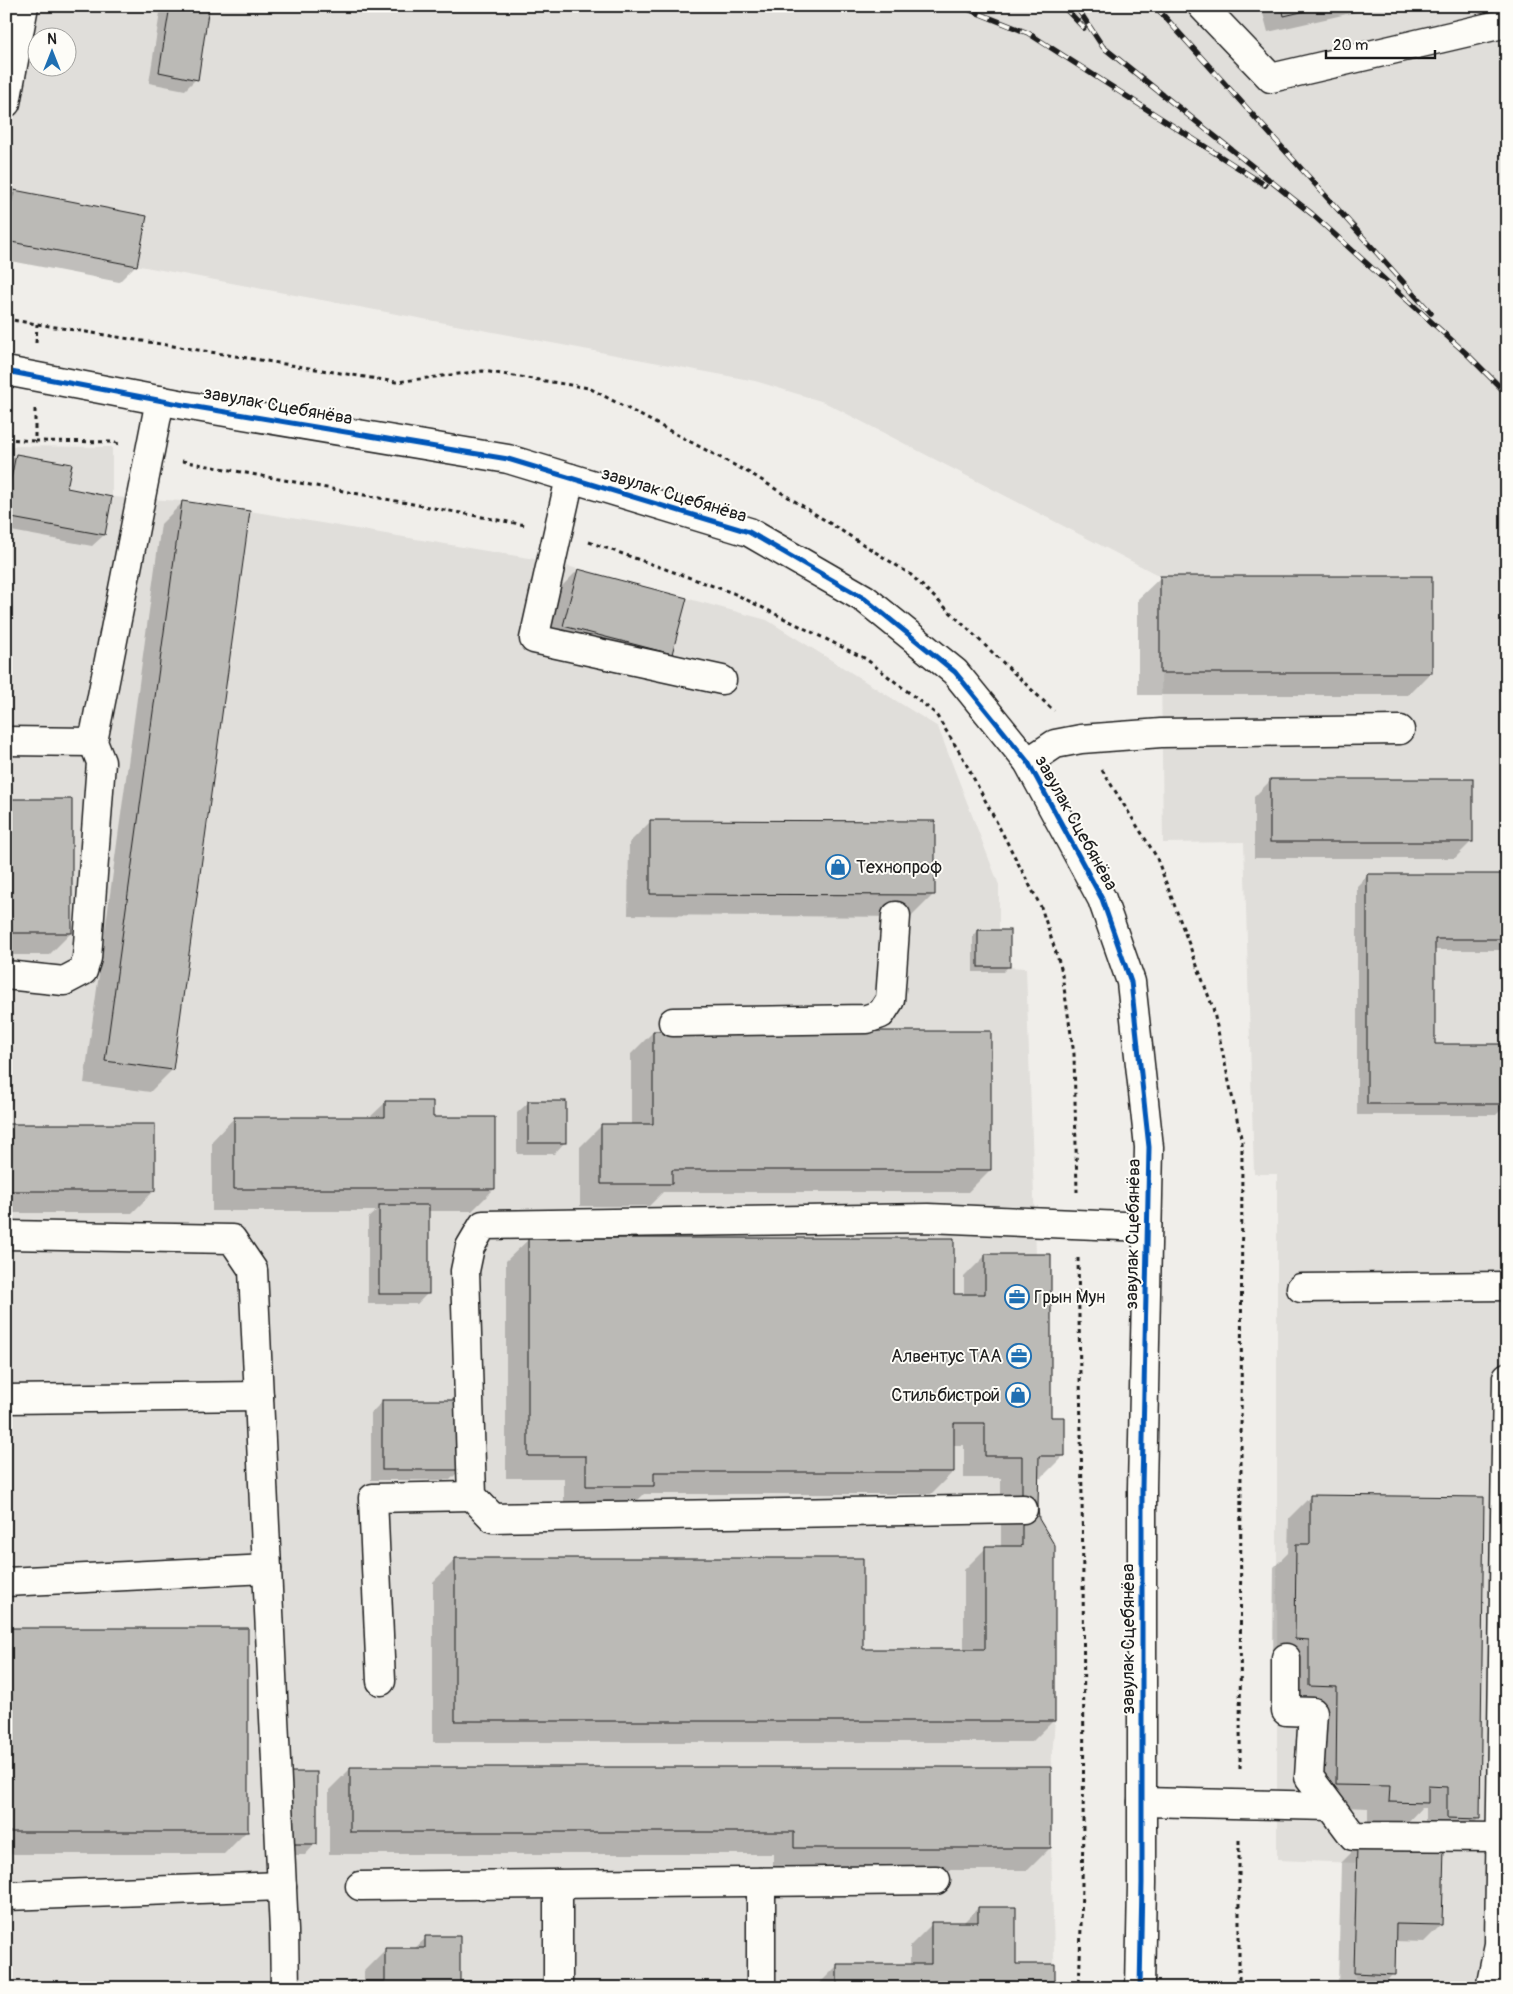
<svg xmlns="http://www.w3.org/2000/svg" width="1513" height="1994" viewBox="0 0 1513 1994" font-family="Pangolin,sans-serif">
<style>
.built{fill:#e0deda;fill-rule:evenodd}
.shadow{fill:#0003}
.building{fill:#bbbab6;stroke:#1c1c1c}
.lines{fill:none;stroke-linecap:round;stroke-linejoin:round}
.minor-casing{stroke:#1c1c1c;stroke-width:31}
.path{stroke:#1c1c1c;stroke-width:3;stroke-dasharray:4 4;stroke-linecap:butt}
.minor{stroke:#fdfcf7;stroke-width:28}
.rail-casing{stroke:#1c1c1c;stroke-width:5.5}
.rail{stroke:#fdfcf7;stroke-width:4;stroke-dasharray:11;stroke-linecap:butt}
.cycleway-casing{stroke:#fdfcf7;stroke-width:8}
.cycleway{stroke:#0057b8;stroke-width:5}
.labels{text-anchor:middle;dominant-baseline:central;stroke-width:4;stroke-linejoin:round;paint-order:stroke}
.street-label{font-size:18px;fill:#1c1c1c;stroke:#fdfcf7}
.poi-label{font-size:18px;fill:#1c1c1c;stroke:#fdfcf7;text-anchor:start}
</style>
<rect width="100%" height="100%" fill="#f0eeea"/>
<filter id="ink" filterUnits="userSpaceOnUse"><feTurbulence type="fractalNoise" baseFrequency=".02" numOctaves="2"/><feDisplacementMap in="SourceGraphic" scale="10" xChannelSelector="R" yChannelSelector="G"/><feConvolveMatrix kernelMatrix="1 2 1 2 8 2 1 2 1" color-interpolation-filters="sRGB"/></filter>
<g filter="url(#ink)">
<g class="built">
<path d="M6 6H1507V1988H1355L1357 1863 1277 1860V1174H1254L1244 842 1163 843 1160 576 824 402 755 381 6 241ZM38 38H68V68H38Z"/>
<path d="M6 446 112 447V497L182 501 250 511 552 562 767 620 938 727 999 885V929L1010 930V967L1026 968 1036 1254 1051 1416 1065 1417V1456H1039L1038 1507 1039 1519 1055 1546V1721L1051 1767V1848L1055 1988H6Z"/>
</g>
<g class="shadow">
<path d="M161 6H208L196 79 185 90 149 83Z"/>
<path d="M1261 6H1382L1268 32Z"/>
<path d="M14 192 136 265 119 282 6 260V200Z"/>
<path d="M16 455 65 489 110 498 104 535 92 546 6 530V465Z"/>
<path d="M183 502 172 1070 150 1092 84 1083 161 524Z"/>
<path d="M578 570 671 653 654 670 547 643 561 587Z"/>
<path d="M1161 577 1431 672 1408 695H1138V599Z"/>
<path d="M1271 780 1472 841 1455 858H1254V797Z"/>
<path d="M6 800 71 933 49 955H6Z"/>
<path d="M651 821 933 895 911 917 628 915 629 843Z"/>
<path d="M1368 875H1507V950H1434V1045L1507 1081V1104L1496 1115H1357V886Z"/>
<path d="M978 931 1009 966 1003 972H973V936Z"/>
<path d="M653 1032 990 1170 968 1192H663L649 1206H580V1147L602 1125H631V1054Z"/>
<path d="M386 1102 432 1118 494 1189 472 1211H428V1293L417 1304H368V1218L376 1211H212V1141L234 1118H369Z"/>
<path d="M529 1102 565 1142 554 1154H517V1113Z"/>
<path d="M6 1125 154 1191 132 1213H6Z"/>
<path d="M529 1239 953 1295H964V1277L986 1255 1063 1456 1041 1478H1038L1037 1507 1054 1720 1032 1742H433V1582L455 1560 862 1650H964V1570L986 1548H1001V1478H964V1445H953V1472L931 1494H644L630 1508H564V1478H506V1261Z"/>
<path d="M383 1401 461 1469 450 1480H371V1413Z"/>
<path d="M1311 1496 1479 1818 1457 1840H1425V1808H1421L1405 1825 1368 1824V1808L1314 1806 1315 1708H1287L1273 1661 1274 1567 1288 1553 1289 1518Z"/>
<path d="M6 1629 246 1832 224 1854H6Z"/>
<path d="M351 1768 1050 1848 1028 1870H773V1854H329V1790Z"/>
<path d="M275 1785 316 1843 305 1855H275Z"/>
<path d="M1358 1846 1441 1925 1424 1942 1394 1941 1393 1974 1380 1988H1338L1341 1863Z"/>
<path d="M978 1908 1015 1966 1054 1988H815L837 1966H910V1946L932 1924H962Z"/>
<path d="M426 1938 459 1982 542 1988H345L351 1982H364V1971L386 1949H414Z"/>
</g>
<g class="building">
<path d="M170 6H209L198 80 159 72Z"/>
<path d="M1282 6H1327L1284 16Z"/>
<path d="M14 190 147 216 137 266 6 241V230Z"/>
<path d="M16 454 72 464 67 488 112 497 105 535 6 517V504Z"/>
<path d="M182 501 250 511 173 1070 105 1061Z"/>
<path d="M578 569 687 598 672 654 563 626Z"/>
<rect x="1160" y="576" width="272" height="97"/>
<rect x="1270" y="779" width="203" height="63"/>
<rect x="6" y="799" width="66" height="134"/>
<path d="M650 820 935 821V895L650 894Z"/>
<path d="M1367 874H1507V939H1435V1044H1507V1104H1367Z"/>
<rect x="978" y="930" width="32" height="37"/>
<path d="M653 1031H991V1170H672V1184H601V1124H653Z"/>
<path d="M385 1101H433V1117H495V1189H234V1117H385Z"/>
<rect x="528" y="1101" width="38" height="42"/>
<rect x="6" y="1124" width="149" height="67"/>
<rect x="379" y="1205" width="50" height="89"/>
<path d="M528 1238H954V1294H985V1254H1051V1417H1065V1456H1039L1038 1507 1039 1519 1055 1546V1721H455V1558H863V1649H985V1546H1022V1456H985V1423H954V1472H654V1486H586V1456H528Z"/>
<rect x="382" y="1400" width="80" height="70"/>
<path d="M1310 1495 1484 1497 1480 1819 1447 1818V1787L1428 1786V1803L1389 1802 1390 1786 1336 1785 1337 1687 1309 1686V1640L1295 1639 1296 1544H1310Z"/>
<rect x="6" y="1628" width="242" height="204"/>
<path d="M350 1767H1051V1848H794V1832H350Z"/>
<rect x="286" y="1772" width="31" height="72"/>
<path d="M1357 1845 1444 1847 1442 1925 1396 1924 1395 1975 1354 1973Z"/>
<path d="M978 1907H1016V1964H1055V1988H837V1964H931V1922H978Z"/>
<path d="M425 1936H460V1981H543V1988H350V1981H385V1948H425Z"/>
</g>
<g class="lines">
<defs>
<g id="minor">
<path d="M1202 6 1271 78 1507 23"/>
<path d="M6 103 24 6"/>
<path d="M6 371 184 405 508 459 749 532 865 599 955 672 1028 762 1102 899 1131 982 1149 1147 1142 1488V1883L1140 1988"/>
<path d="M570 478 534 639 722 680"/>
<path d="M6 741 93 742"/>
<path d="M1028 762 1055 744 1081 739 1161 733 1400 730"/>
<path d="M6 975 64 981 83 971 87 958 101 762 93 742 160 400"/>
<path d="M673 1022 867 1019 881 1014 890 1000 896 916"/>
<path d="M6 1235 232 1239 253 1270 284 1931 285 1988"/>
<path d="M1301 1288 1507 1286"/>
<path d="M6 1399 259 1396"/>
<path d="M1023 1509 493 1518 472 1496 465 1271 470 1247 483 1225 928 1218 1147 1227"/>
<path d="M6 1582 267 1569"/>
<path d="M1286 1658V1711L1313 1712 1309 1777 1353 1836 1500 1837"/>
<path d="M381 1681 373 1498 472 1496"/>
<path d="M1142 1802 1330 1806"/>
<path d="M761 1882V1988"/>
<path d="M558 1884V1988"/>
<path d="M360 1886 936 1880"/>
<path d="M6 1896 282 1886"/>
<path d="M1490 1988 1499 1944 1507 1377"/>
</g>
</defs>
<use href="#minor" class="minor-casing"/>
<g class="path">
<path d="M6 319 396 382 483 371 589 388 755 476 910 574 1054 711"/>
<path d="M36 343 37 324"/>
<path d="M35 409V441L113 442 119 444"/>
<path d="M6 439 35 441"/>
<path d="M182 461 525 525"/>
<path d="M589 542 733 593 866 659 935 713 962 756 1041 907 1061 968 1074 1054 1077 1192"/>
<path d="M1102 770 1156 856 1213 1008 1242 1142 1240 1772"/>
<path d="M1078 1258C1082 1501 1088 1745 1079 1988"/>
<path d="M1239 1988V1836"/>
</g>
<use href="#minor" class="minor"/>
<defs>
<g id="rail">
<path d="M960 6 1028 33 1265 185"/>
<path d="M1063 6 1084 28"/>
<path d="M1076 6 1103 47 1312 214 1468 355 1507 394"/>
<path d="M1155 6 1431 313"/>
</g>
</defs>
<use href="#rail" class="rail-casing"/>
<use href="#rail" class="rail"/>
<defs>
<path id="cycleway" d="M6 371 184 405 508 459 749 532 865 599 955 672 1028 762 1102 899 1131 982 1149 1147 1142 1488V1883L1140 1988"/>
</defs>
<use href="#cycleway" class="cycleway-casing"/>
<use href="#cycleway" class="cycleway"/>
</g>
</g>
<defs>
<symbol id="shop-ring" viewBox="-11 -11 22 22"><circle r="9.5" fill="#fdfcf7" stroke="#1f6fb2" stroke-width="1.5"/><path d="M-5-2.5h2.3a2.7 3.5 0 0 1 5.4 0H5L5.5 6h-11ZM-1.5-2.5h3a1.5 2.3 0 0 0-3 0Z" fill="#1f6fb2"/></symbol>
<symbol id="office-ring" viewBox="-11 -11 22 22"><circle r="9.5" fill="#fdfcf7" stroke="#1f6fb2" stroke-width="1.5"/><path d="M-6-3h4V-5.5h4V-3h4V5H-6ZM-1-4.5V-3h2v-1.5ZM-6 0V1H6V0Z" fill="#1f6fb2"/></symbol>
</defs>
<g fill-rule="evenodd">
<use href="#shop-ring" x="824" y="853" width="28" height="28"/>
<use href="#office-ring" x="1003" y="1283" width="28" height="28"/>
<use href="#office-ring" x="1005" y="1342" width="28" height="28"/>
<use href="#shop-ring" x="1004" y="1381" width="28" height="28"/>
</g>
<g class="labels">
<g class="street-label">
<text transform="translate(278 406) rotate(10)">завулак Сцебянёва</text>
<text transform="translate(674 495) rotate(17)">завулак Сцебянёва</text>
<text transform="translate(1076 823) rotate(61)">завулак Сцебянёва</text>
<text transform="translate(1133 1234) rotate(-89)">завулак Сцебянёва</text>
<text transform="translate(1128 1639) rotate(-90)">завулак Сцебянёва</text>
</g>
<g class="poi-label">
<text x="856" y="867">Технопроф</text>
<text x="1034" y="1297">Грын Мун</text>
<text x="1002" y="1356" text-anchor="end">Алвентус ТАА</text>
<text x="1000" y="1395" text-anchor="end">Стильбистрой</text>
</g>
</g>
<rect width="1513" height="1994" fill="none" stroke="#fdfcf7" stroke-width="25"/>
<rect x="12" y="12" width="1488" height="1969" fill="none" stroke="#1c1c1c" stroke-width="2" filter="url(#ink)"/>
<g transform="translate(52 52)"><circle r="24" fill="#fdfcf7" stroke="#a3a29f"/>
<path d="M0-4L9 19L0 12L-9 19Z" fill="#1f6fb2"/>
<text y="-8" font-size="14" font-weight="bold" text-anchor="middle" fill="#1c1c1c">N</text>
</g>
<path d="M1326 50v8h109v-8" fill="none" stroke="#1c1c1c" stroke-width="2.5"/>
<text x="1333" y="50" font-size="15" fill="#1c1c1c" stroke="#fdfcf7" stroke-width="4" paint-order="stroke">20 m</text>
</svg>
